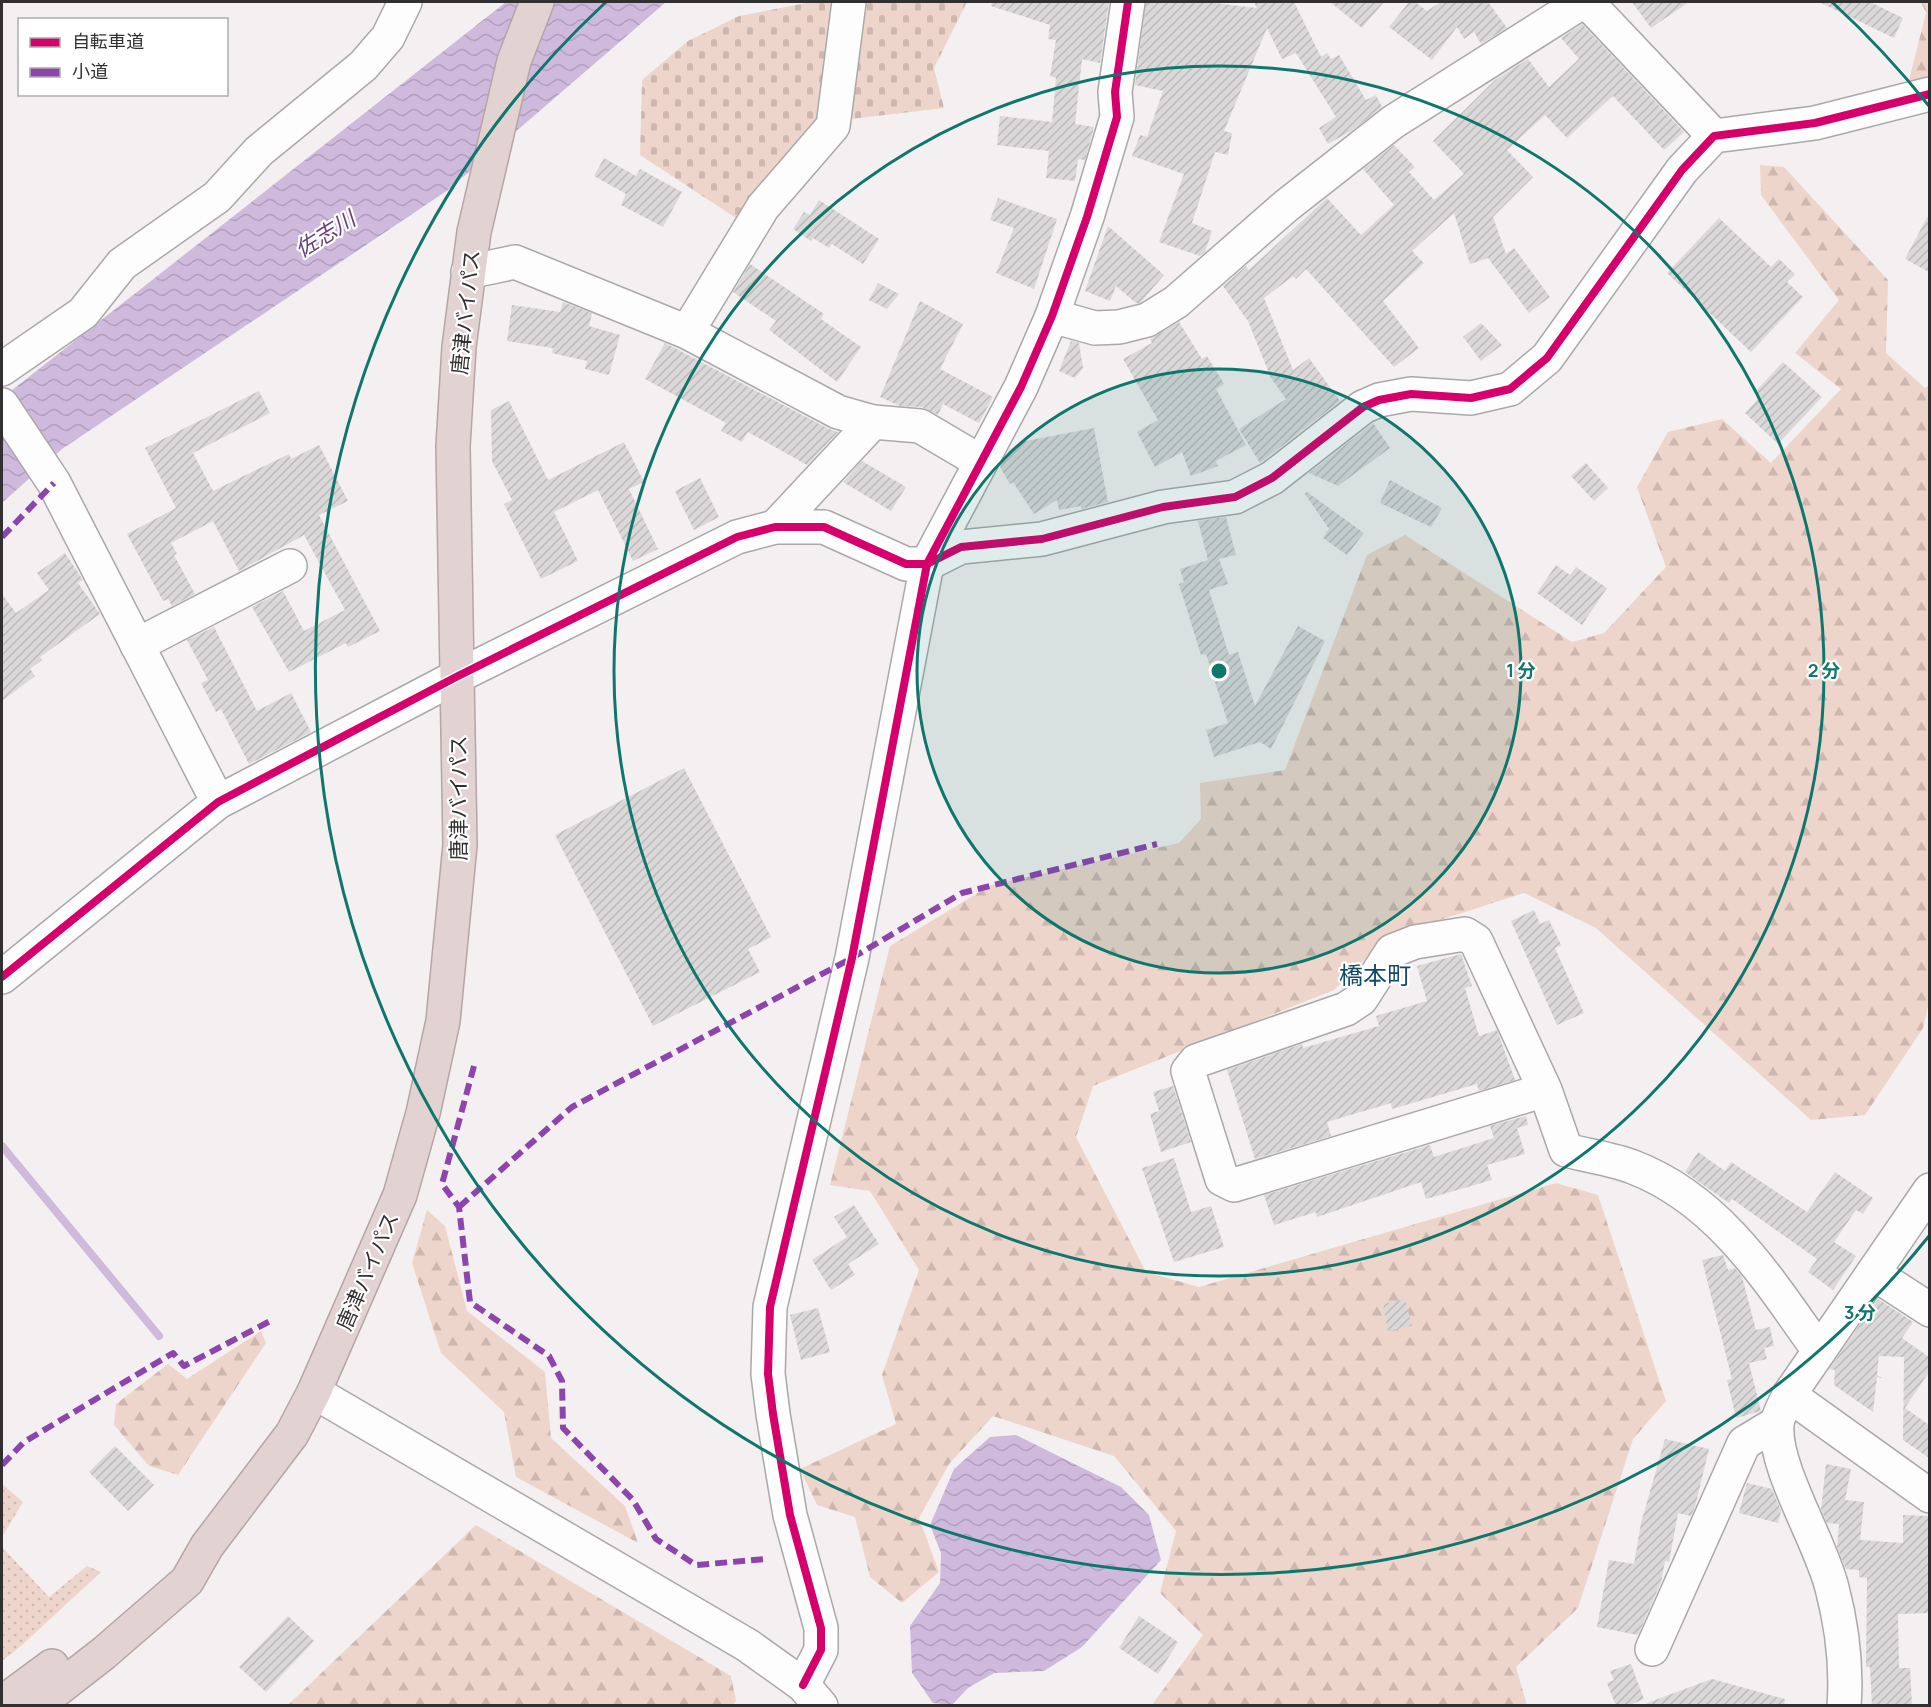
<svg xmlns="http://www.w3.org/2000/svg" width="1931" height="1707" viewBox="0 0 1931 1707" font-family="Manrope,'Noto Sans JP',sans-serif">
<style>
.grass{fill:url(#grass-dots)}
.forest{fill:url(#forest-firs)}
.cemetery{fill:url(#cemetery-stones)}
.water{fill:url(#water-waves)}
.lines{fill:none;stroke-linecap:round;stroke-linejoin:round}
.stream{stroke:#cfb9dc;stroke-width:8}
.building{fill:url(#building-hatch)}
.minor-casing{stroke:#aba8a9;stroke-width:36}
.highway-casing{stroke:#b7a4a5;stroke-width:36}
.minor{stroke:#fdfdfd;stroke-width:33}
.highway{stroke:#e3d2d2;stroke-width:33}
.quiet{stroke:#8e44ad;stroke-width:6;stroke-dasharray:12 6;stroke-linecap:butt}
.cycleway-casing{stroke:#fff;stroke-width:11}
.cycleway{stroke:#d6006c;stroke-width:8}
.ring{fill:none;stroke:#0f766e;stroke-width:3}
.labels{text-anchor:middle;dominant-baseline:central;stroke-width:4.5;stroke-linejoin:round;paint-order:stroke}
.street-label{font-size:21px;fill:#322f30;stroke:#fff}
.water-label{font-size:22px;font-style:italic;fill:#643f7b;stroke:#fff}
.quarter-label{font-size:24px;fill:#114a6b;stroke:#fff}
.centre{fill:#0f766e;stroke:#fff;stroke-width:3}
.ring-label{font-size:18px;text-anchor:middle;font-weight:bold;fill:#0f766e;stroke:#fff;stroke-width:4.5;stroke-linejoin:round;paint-order:stroke}
</style>
<defs>
<pattern id="grass-dots" width="8" height="8" patternUnits="userSpaceOnUse" patternTransform="scale(1.5)"><rect width="8" height="8" fill="#eed5cb"/><path d="M2 2h.1M6 6h.1" fill="none" stroke="#cdb7af" stroke-width="1.8" stroke-linecap="round"/></pattern>
<pattern id="forest-firs" width="22" height="20" patternUnits="userSpaceOnUse" patternTransform="scale(1.5)"><rect width="22" height="20" fill="#eed5cb"/><path d="M5 1l3.5 6h-7zM16 11l3.5 6h-7z" fill="#cdb7af"/></pattern>
<pattern id="cemetery-stones" width="16" height="16" patternUnits="userSpaceOnUse" patternTransform="scale(1.5)"><rect width="16" height="16" fill="#eed5cb"/><path d="M2 7V4a2 2 0 0 1 4 0v3zM10 15v-3a2 2 0 0 1 4 0v3z" fill="#cdb7af"/></pattern>
<pattern id="water-waves" width="16" height="10" patternUnits="userSpaceOnUse" patternTransform="scale(1.5)"><rect width="16" height="10" fill="#cfb9dc"/><path d="M0 5q4-4 8 0t8 0" fill="none" stroke="#b29fbd"/></pattern>
<pattern id="building-hatch" width="6" height="6" patternUnits="userSpaceOnUse" patternTransform="scale(1.5)"><rect width="6" height="6" fill="#dbd8d9"/><path d="M-1 1l2-2M0 6l6-6M5 7l2-2" fill="none" stroke="#bcbabb"/></pattern>
</defs>
<rect width="100%" height="100%" fill="#f4f0f1"/>
<g class="grass">
<path d="M2 1484 23 1502 2 1537Z"/>
<path d="M2 1547 49 1597 87 1566 101 1572 21 1646 2 1661Z"/>
</g>
<g class="forest">
<path d="M1921 2H1929V76L1908 84 1926 13Z"/>
<path d="M1760 165 1784 167 1888 280 1886 353 1925 388 1929 385V1003L1923 1028 1865 1115 1811 1120 1596 928 1524 893 1387 937 1334 990 1093 1086 1076 1137 1146 1272 1199 1287 1556 1183 1598 1195 1666 1401 1633 1439 1578 1608 1516 1667 1527 1705H1152L1203 1635 1160 1593 1176 1531 1114 1456 993 1416 949 1464 919 1518 939 1572 902 1603 870 1577 855 1517 817 1505 800 1469 896 1424 882 1375 919 1270 870 1191 830 1185 890 946 991 885 1179 843 1201 819 1200 783 1285 770 1367 555 1405 535 1572 642 1604 633 1666 567 1637 487 1668 432 1722 419 1771 463 1841 389 1795 353 1839 300 1761 195Z"/>
<path d="M427 1210 445 1226 467 1311 545 1372 551 1438 625 1506 638 1543 516 1477 504 1412 441 1353 412 1263Z"/>
<path d="M261 1331 266 1343 178 1475 149 1466 114 1425 116 1404 168 1364 187 1379Z"/>
<path d="M476 1525 731 1676 736 1701 732 1706 288 1705Z"/>
</g>
<path class="cemetery" d="M812 2H967L934 68 944 108 826 122 742 222 640 155 642 80 688 41 739 16Z"/>
<g class="water">
<path d="M506 2H666L448 190 62 449 2 503V398Z"/>
<path d="M1016 1435 1121 1487 1149 1515 1161 1560 1082 1647 1044 1671 994 1673 968 1688 952 1705 933 1703 912 1673 910 1626 940 1583 941 1553 930 1525 954 1469 990 1437Z"/>
</g>
<g class="lines">
<path class="stream" d="M2 1146 159 1336"/>
</g>
<g class="building">
<path d="M992 2H1109L1100 63 1082 59 1075 124 1094 127 1085 160 1078 159 1075 181 1046 178 1049 151 997 145 1000 116 1052 122 1056 78 1050 76 1056 40 1048 39 1050 25 991 6Z"/>
<path d="M1146 2H1205L1257 8 1254 2H1294L1321 57 1327 53 1331 59 1339 55 1366 100 1376 95 1382 107 1353 130 1328 144 1319 128 1336 117 1296 53 1282 59 1267 28 1224 131 1232 133 1228 155 1215 152 1192 223 1212 231 1205 252 1200 256 1159 242 1184 174 1132 156 1140 135 1147 137 1163 91 1135 85Z"/>
<path d="M1330 2H1384L1362 28Z"/>
<path d="M1409 2H1415L1427 11 1441 2H1488L1507 28 1481 44 1474 32 1464 39 1457 27 1432 60 1389 27Z"/>
<path d="M1632 2H1689L1651 28Z"/>
<path d="M1819 2H1870L1903 18 1894 38Z"/>
<path d="M1582 24 1684 132 1664 150 1613 96 1567 138 1545 115 1507 150 1533 177 1493 217 1506 254 1514 248 1550 297 1529 313 1488 258 1470 264 1454 213 1412 251 1424 263 1383 301 1419 348 1394 367 1306 269 1296 279 1293 276 1264 298 1293 370 1309 358 1340 401 1260 463 1239 429 1286 399 1271 378 1248 321 1223 286 1246 266 1249 270 1327 198 1361 235 1394 205 1363 169 1394 145 1415 167 1409 172 1434 200 1464 174 1433 141 1495 80 1528 59 1549 87 1579 59 1561 38Z"/>
<path d="M604 158 636 176 640 169 682 192 663 227 621 205 626 194 594 176Z"/>
<path d="M998 198 1057 219 1034 289 996 273 1014 228 990 220Z"/>
<path d="M819 200 879 239 863 264 832 244 829 248 813 238 811 241 793 229 804 212 810 215Z"/>
<path d="M1929 214V272L1905 259Z"/>
<path d="M1719 218 1771 267 1779 259 1795 274 1787 282 1803 297 1751 352 1667 273Z"/>
<path d="M1108 226 1164 275 1140 303H1136L1116 286 1110 301 1085 291Z"/>
<path d="M750 264 824 314 821 319 861 347 837 382 769 330 776 321 733 292Z"/>
<path d="M878 283 899 294 887 309 869 300Z"/>
<path d="M920 301 963 324 940 369 993 397 979 423 943 404 938 415 922 407 900 406 880 397Z"/>
<path d="M563 302 592 313 589 326 620 335 609 375 585 369 587 361 552 353 553 348 507 341 512 305 560 312Z"/>
<path d="M1179 322 1202 359 1207 356 1224 384 1216 389 1246 445 1216 461 1218 466 1191 476 1182 452 1155 467 1137 432 1158 420 1123 359 1152 343 1150 339Z"/>
<path d="M1481 323 1502 345 1481 361 1463 337Z"/>
<path d="M1071 341 1079 343 1083 368 1075 378 1059 371Z"/>
<path d="M665 343 829 429 838 432 807 465 748 432 742 442 721 431 726 423 645 379Z"/>
<path d="M1783 362 1822 397 1778 444 1745 413 1759 398 1754 393Z"/>
<path d="M259 391 270 413 193 453 213 491 289 454 291 459 319 445 348 501 319 515 380 631 348 647 346 643 289 672 252 607 283 591 304 631 345 610 304 535 239 571 213 521 171 543 177 554 174 555 195 594 172 606 168 599 163 601 127 534 176 508 145 448Z"/>
<path d="M509 401 548 480 624 442 644 482 629 489 658 549 633 561 598 490 554 512 578 561 541 579 504 504 512 500 492 461 491 410Z"/>
<path d="M1373 423 1390 448 1338 486 1309 473Z"/>
<path d="M1094 428 1108 502 1081 509V506L1059 510 1057 500 1034 514 1013 482 1010 484 1000 467 1009 450 1021 442Z"/>
<path d="M862 461 906 487 891 511 843 482Z"/>
<path d="M1586 463 1608 488 1594 501 1571 476Z"/>
<path d="M700 478 719 517 694 530 675 491Z"/>
<path d="M1390 480 1442 508 1431 527 1380 503Z"/>
<path d="M1307 492 1364 533 1347 555 1323 538 1329 529 1305 494Z"/>
<path d="M1226 517 1236 555 1219 559 1228 584 1209 590 1229 655 1238 652 1255 706 1298 626 1325 641 1271 749 1260 742 1214 757 1206 730 1228 723 1206 654 1201 655 1179 584 1184 582 1180 569 1208 560 1198 521Z"/>
<path d="M65 553 83 580 78 583 100 614 40 657 42 660 30 669 35 676 2 701V594L16 613 49 590 37 573Z"/>
<path d="M1556 565 1570 575 1576 567 1607 588 1582 625 1537 593Z"/>
<path d="M214 627 257 711 291 693 311 732 249 764 221 709 216 712 201 683 208 680 187 640Z"/>
<path d="M684 768 771 937 748 949 760 972 653 1026 555 835Z"/>
<path d="M1534 910 1540 924 1549 920 1561 945 1555 948 1584 1013 1557 1025 1511 921Z"/>
<path d="M1461 954 1472 986 1465 988 1479 1036 1497 1030 1515 1080 1479 1091 1477 1084 1392 1109 1391 1103 1327 1122 1331 1136 1255 1159 1227 1070 1302 1044 1303 1048 1379 1026 1376 1016 1427 1001 1417 966Z"/>
<path d="M1173 1086 1191 1142 1161 1152 1150 1114 1159 1111 1153 1092Z"/>
<path d="M1526 1116 1528 1125 1517 1128 1525 1154 1487 1165 1492 1180 1426 1199 1421 1182 1317 1217 1316 1212 1274 1225 1264 1195 1430 1145 1434 1157 1494 1138 1490 1126Z"/>
<path d="M1698 1152 1725 1171 1731 1162 1807 1212 1835 1172 1873 1198 1863 1214 1856 1210 1834 1242 1856 1256 1833 1290 1808 1272 1817 1259 1732 1199 1729 1203 1685 1172Z"/>
<path d="M1174 1158 1191 1212 1211 1206 1224 1247 1174 1262 1142 1168Z"/>
<path d="M854 1205 879 1244 848 1264 855 1275 831 1290 812 1260 847 1237 834 1217Z"/>
<path d="M1723 1255 1728 1270 1735 1268 1742 1277 1756 1330 1770 1327 1774 1346 1764 1348 1767 1359 1749 1363 1761 1411 1736 1418 1727 1380 1732 1379 1702 1260Z"/>
<path d="M1405 1299 1412 1326 1388 1331 1383 1304Z"/>
<path d="M1878 1299 1913 1322 1902 1338 1929 1357V1372L1905 1408 1929 1425V1458L1903 1440 1904 1357 1879 1356 1877 1375 1882 1378 1877 1377 1873 1412 1834 1385 1835 1370 1829 1369Z"/>
<path d="M818 1308 830 1352 801 1360 790 1315Z"/>
<path d="M1665 1439 1709 1449 1695 1507 1691 1516 1678 1513 1669 1562 1665 1561 1661 1582 1638 1635 1597 1627 1609 1560 1634 1564 1641 1523Z"/>
<path d="M115 1446 154 1485 128 1511 89 1472Z"/>
<path d="M1826 1464 1851 1469 1845 1500 1864 1502 1860 1540 1903 1543V1515L1928 1516 1929 1613 1898 1614 1899 1668H1910L1912 1706H1872L1870 1667H1866L1867 1578 1859 1577V1570L1846 1569 1837 1547 1839 1524 1827 1523 1821 1509Z"/>
<path d="M1747 1483 1772 1489 1781 1511 1778 1523 1739 1513Z"/>
<path d="M288 1616 314 1641 266 1692 239 1667Z"/>
<path d="M1139 1616 1178 1642 1158 1674 1119 1648Z"/>
<path d="M1631 1664 1644 1699 1627 1706H1616L1607 1683 1614 1680 1610 1671Z"/>
<path d="M1712 1679 1785 1699 1784 1706H1647V1703Z"/>
</g>
<g class="lines">
<defs>
<g id="minor">
<path d="M1587 2 1714 136"/>
<path d="M468 272 515 262 687 332 838 412 873 422 920 426 981 462"/>
<path d="M1052 316 1095 328 1119 327 1147 320 1176 302 1286 206 1393 122 1582 2"/>
<path d="M687 332 763 207 833 126 849 2"/>
<path d="M2 369 83 313 122 264 217 197 259 151 363 66 388 37 405 2"/>
<path d="M2 405 54 483 218 802"/>
<path d="M775 527 873 422"/>
<path d="M137 645 290 566"/>
<path d="M2 977 218 802 458 676 737 537 775 527H824L906 564H927L961 547 1042 539 1163 507 1235 497 1272 478 1363 407 1379 400 1411 394 1471 398 1510 389 1547 358 1682 170 1714 136 1815 123 1930 94"/>
<path d="M1545 1090 1234 1185 1222 1179 1188 1071 1196 1061 1346 1009 1361 999 1392 951 1415 942 1465 934 1476 941 1545 1090 1566 1150C1588 1156 1612 1159 1633 1167 1719 1200 1768 1279 1819 1351"/>
<path d="M1873 1273 1930 1310"/>
<path d="M314 1392 747 1645 803 1685 821 1706"/>
<path d="M1789 1395 1930 1496"/>
<path d="M1652 1649 1744 1443 1777 1423"/>
<path d="M803 1685 821 1650V1628L790 1515 773 1414 768 1374 770 1307 852 958 927 564 1021 387 1052 316 1087 217 1117 117 1115 92 1128 2"/>
<path d="M1844 1706C1847 1666 1842 1626 1832 1588 1821 1542 1773 1467 1777 1424 1778 1415 1785 1404 1789 1395L1930 1190"/>
</g>
<g id="highway">
<path d="M2 1703 52 1666"/>
<path d="M36 1706 104 1653 187 1581 207 1546 292 1434 314 1392 400 1195 423 1113 443 1021 460 845 453 446 459 347 474 232 514 61 537 2"/>
</g>
</defs>
<use href="#minor" class="minor-casing"/>
<use href="#highway" class="highway-casing"/>
<use href="#minor" class="minor"/>
<use href="#highway" class="highway"/>
<g class="quiet">
<path d="M2 537 54 483"/>
<path d="M474 1066 442 1184 459 1207 470 1302 549 1356 562 1381 563 1428 633 1500 656 1539 696 1565 767 1559"/>
<path d="M459 1207 572 1107 852 958 962 893 1157 844"/>
<path d="M2 1465 24 1442 173 1353 184 1366 274 1319"/>
</g>
<defs>
<g id="cycleway">
<path d="M2 977 218 802 458 676 737 537 775 527H824L906 564H927L961 547 1042 539 1163 507 1235 497 1272 478 1363 407 1379 400 1411 394 1471 398 1510 389 1547 358 1682 170 1714 136 1815 123 1930 94"/>
<path d="M803 1685 821 1650V1628L790 1515 773 1414 768 1374 770 1307 852 958 927 564 1021 387 1052 316 1087 217 1117 117 1115 92 1128 2"/>
</g>
</defs>
<use href="#cycleway" class="cycleway-casing"/>
<use href="#cycleway" class="cycleway"/>
</g>
<circle cx="1219" cy="671" r="302" fill="#0f766e" fill-opacity=".12"/>
<g class="ring">
<circle cx="1219" cy="671" r="302"/>
<circle cx="1219" cy="671" r="605"/>
<path d="M1929 1236A907 907 0 1 1 606 2M1832 2A907 907 0 0 1 1929 106"/>
</g>
<g class="labels">
<g class="street-label">
<text transform="translate(465 312) rotate(-84)">唐津バイパス</text>
<text transform="translate(458 798) rotate(-90)">唐津バイパス</text>
<text transform="translate(367 1271) rotate(-67)">唐津バイパス</text>
</g>
<g class="water-label">
<text transform="translate(325 234) rotate(-32)">佐志川</text>
</g>
<g class="quarter-label">
<text x="1375" y="974">橋本町</text>
</g>
</g>
<circle cx="1219" cy="671" r="9" class="centre"/>
<g class="ring-label">
<text x="1521" y="677">1 分</text>
<text x="1824" y="677">2 分</text>
<text x="1860" y="1319">3 分</text>
</g>
<rect width="1931" height="1707" fill="none" stroke="#322f30" stroke-width="6"/>
<rect x="18" y="18" width="210" height="78" fill="#ffffff" stroke="#adacac" stroke-width="1.5"/>
<rect x="30" y="38" width="30" height="9" fill="#d6006c" stroke="#adacac" stroke-width="1.5"/>
<text x="72" y="48" font-size="18" fill="#322f30">自転車道</text>
<rect x="30" y="68" width="30" height="9" fill="#8e44ad" stroke="#adacac" stroke-width="1.5"/>
<text x="72" y="78" font-size="18" fill="#322f30">小道</text>
</svg>
